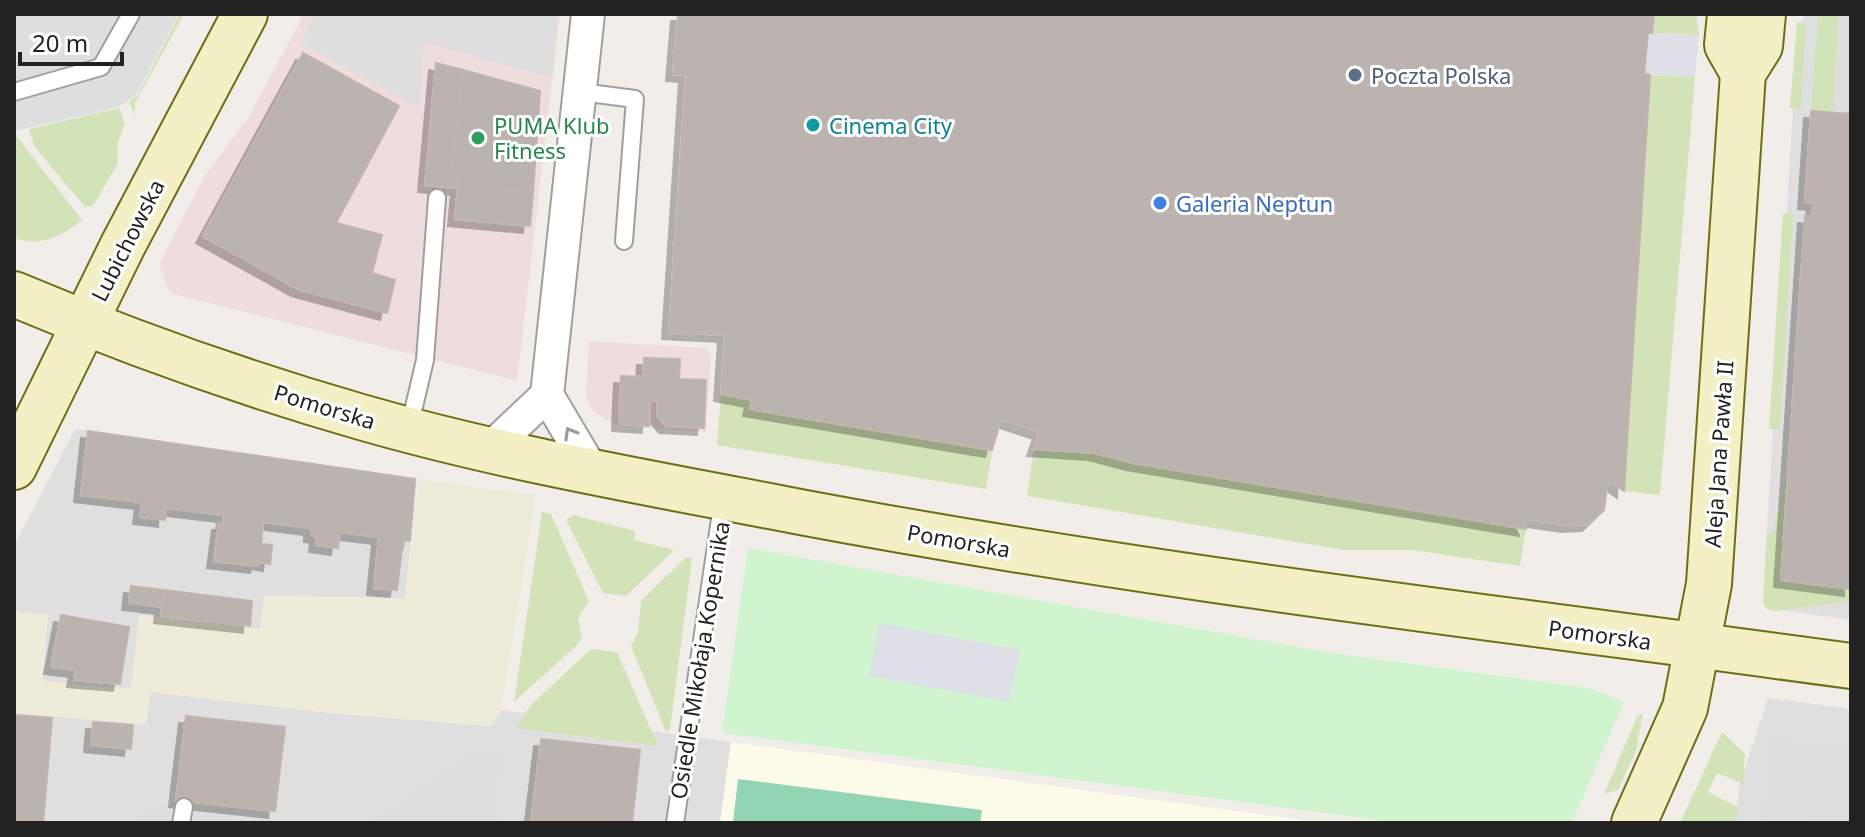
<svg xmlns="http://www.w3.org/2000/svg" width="1865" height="837" viewBox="0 0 1865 837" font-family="'Noto Sans',sans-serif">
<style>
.residential{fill:#e0dfdf}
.commercial{fill:#efdcdd}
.education{fill:#fcfae8}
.farmland{fill:#edecd8}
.grass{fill:#d2e4b7}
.park{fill:#cff4ce}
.pitch{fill:#92d5b4}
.parking{fill:#dedede}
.plaza{fill:#dedfe7}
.building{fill:#bab3b0;stroke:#c1b4ae;stroke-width:2;filter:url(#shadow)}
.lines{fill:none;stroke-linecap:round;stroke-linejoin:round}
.lane-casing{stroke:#9f9f9f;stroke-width:20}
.street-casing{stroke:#9f9f9f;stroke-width:36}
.secondary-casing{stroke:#6e6e13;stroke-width:48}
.lane{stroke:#fff;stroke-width:16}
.street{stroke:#fff;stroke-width:32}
.secondary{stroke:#f3f0c6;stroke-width:44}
.oneway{stroke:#9c9c9c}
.service-dot{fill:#5c6f8a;stroke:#fff;stroke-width:3}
.culture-dot{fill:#0f9aa8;stroke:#fff;stroke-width:3}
.leisure-dot{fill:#2e9e5b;stroke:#fff;stroke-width:3}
.shop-dot{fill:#3f7fe0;stroke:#fff;stroke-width:3}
.labels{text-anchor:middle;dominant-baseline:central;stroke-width:6;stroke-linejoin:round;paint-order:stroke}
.service-label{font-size:22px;fill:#4e5e75;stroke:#fff;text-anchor:start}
.leisure-label{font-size:22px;fill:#27864d;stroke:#fff;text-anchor:start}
.culture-label{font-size:22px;fill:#0d838f;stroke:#fff;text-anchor:start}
.shop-label{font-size:22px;fill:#366cbe;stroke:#fff;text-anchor:start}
.street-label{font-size:22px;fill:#222;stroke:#fff}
</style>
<defs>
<filter id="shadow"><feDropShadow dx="-7" dy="7" stdDeviation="0" flood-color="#0004"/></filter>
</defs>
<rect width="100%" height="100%" fill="#f1eeea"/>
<g class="residential">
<path d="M1806 14H1851V620L1781 610 1764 577 1798 28Z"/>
<path d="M75 429 417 478 405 598 265 596 261 629 139 615 132 689 42 681 48 616 14 611V546Z"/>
<path d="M151 692 330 713 490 726 501 710 731 742 720 823H14V713L145 724Z"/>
<path d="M1768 698 1851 709V823H1734L1740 783Z"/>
</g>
<g class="commercial">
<path d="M304 14H560L517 381 170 293 159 264 204 177 248 118Z"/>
<path d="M589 341 706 348 711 356 706 432 618 426 593 412 586 397Z"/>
</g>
<path class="education" d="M731 742 1323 823H720Z"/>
<path class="farmland" d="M419 479 536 495 501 710 491 726 330 713 151 692 146 724 14 713V611L48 615 42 681 131 689 139 615 260 629 264 596 405 598Z"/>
<g class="grass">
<path d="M180 14H184L135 103V115L129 101 137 96Z"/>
<path d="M1654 14H1696L1699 35 1653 33Z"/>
<path d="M1818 14H1839L1833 112 1811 111Z"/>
<path d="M1797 22 1806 23 1801 109 1790 108Z"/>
<path d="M1650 75 1695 77 1660 495 1624 491Z"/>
<path d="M119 108 125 123 117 145 118 163 93 206 85 207 34 146 29 129Z"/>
<path d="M14 133 82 220C61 237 41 247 14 238Z"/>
<path d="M1783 213 1793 214 1780 430 1769 429Z"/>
<path d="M721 394 752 400 750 408 992 450 986 489 717 445Z"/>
<path d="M1034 449 1095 453 1133 463 1526 529 1520 566 1412 550H1344L1027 496Z"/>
<path d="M1788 464 1781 580 1851 589V601L1777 611 1767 609 1763 602 1767 535 1774 531Z"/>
<path d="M542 512 551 514 589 601 578 618 582 638 576 646 514 702Z"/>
<path d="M573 515 635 531 634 540 674 550 626 596 603 593 566 520Z"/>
<path d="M686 557 692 559 670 729 666 732 631 646 638 632 641 601Z"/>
<path d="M591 649 617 652 658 746 516 728 530 706Z"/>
<path d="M1643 713 1636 751 1618 790 1604 794 1637 717Z"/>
<path d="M1722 732 1745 754 1743 784 1717 773 1708 792 1738 807 1736 823H1680Z"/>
</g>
<path class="park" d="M748 548 1332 653 1589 688 1624 702 1572 823H1400L722 733Z"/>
<path class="pitch" d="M738 779 982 810 980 823H733Z"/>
<g class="parking">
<path d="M14 14H179L136 95 119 107 14 131Z"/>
<path d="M315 14H559L552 78 424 42 419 108 301 43Z"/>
<path d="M1839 14H1851V114L1833 112Z"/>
<path d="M1770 735 1851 747V823L1760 817Z"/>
<path d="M474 747 505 751 496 823H369Z"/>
<path d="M142 802 230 812 229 823H138Z"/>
</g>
<g class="plaza">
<path d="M1648 33 1699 35 1695 77 1644 74Z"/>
<path d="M879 623 1020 650 1009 702 869 676Z"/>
</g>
<g class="building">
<path d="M678 14H1654L1652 33H1648L1644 74 1650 75 1624 491 1608 480 1604 510 1589 524 1568 525 1521 518 1526 529 1133 463 1095 453 1034 449 1040 432 1001 419 992 450 750 409 752 400 721 394 725 335 669 332 686 75 673 74Z"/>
<path d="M303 53 399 106 336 223 382 235 372 273 395 280 387 313 298 289 203 236Z"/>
<path d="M436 63 463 70 452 173H459L457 188 425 185Z"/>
<path d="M463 70 540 91 533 193 458 186 459 173H452Z"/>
<path d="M1811 111 1851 114V589L1781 580 1805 216 1812 217 1814 203 1805 202Z"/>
<path d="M458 186 533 193 530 226 455 219Z"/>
<path d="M644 358 680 359 679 379 706 380 704 428 666 426 657 415 658 401 620 396 621 376 643 377Z"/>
<path d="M620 396 650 397 649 426 619 424Z"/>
<path d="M88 431 415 479 410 541 403 540 397 590 374 588 379 537 340 532 338 548 316 545 317 536 311 535V528L263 522 261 544 272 545 270 564 258 562 257 566 214 561 219 523H223L224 515 166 508 165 520 140 517 142 502 81 495Z"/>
<path d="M131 586 164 590 162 607 129 603Z"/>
<path d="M164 590 252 601 250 626 161 616Z"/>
<path d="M61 615 129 627 120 684 74 680 76 670 51 667Z"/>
<path d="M14 715 52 718 43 823H14Z"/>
<path d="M186 716 285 727 275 811 176 800Z"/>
<path d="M93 722 133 725 131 749 91 745Z"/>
<path d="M541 739 640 750 632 823H531Z"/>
</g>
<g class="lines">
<defs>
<g id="lane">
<path d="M14 92 101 67 131 14"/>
<path d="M581 92 635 99 624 241"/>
<path d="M409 428 425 360 437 198"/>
<path d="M181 823 184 807"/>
<path d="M675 823 723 499"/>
</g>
<g id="street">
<path d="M588 14 547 395 592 471"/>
<path d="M490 449 547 395"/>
</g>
<g id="secondary">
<path d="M1730 14 1727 45 1743 73"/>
<path d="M14 294C128 342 243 383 361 417 503 458 650 483 795 511 1145 577 1498 618 1851 666"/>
<path d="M14 467 123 245 245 14"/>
<path d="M1634 823 1685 708 1709 584 1743 73 1760 46 1763 14"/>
</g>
</defs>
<use href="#lane" class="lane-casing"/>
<use href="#street" class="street-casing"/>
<use href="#secondary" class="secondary-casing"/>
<use href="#lane" class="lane"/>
<use href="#street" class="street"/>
<use href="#secondary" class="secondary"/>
</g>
<defs><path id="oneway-chevron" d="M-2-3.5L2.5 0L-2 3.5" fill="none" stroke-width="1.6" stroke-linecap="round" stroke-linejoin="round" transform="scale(2)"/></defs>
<use class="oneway" href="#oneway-chevron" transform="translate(570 433) rotate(-120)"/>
<circle class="service-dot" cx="1355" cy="75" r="8"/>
<circle class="culture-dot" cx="813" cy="125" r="8"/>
<circle class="leisure-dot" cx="478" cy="138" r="8"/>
<circle class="shop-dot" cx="1160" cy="203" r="8"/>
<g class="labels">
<g class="service-label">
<text x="1371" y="75">Poczta Polska</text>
</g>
<g class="leisure-label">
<text x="494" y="125">PUMA Klub<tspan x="494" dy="25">Fitness</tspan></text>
</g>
<g class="culture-label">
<text x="829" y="125">Cinema City</text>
</g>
<g class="shop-label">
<text x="1176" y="203">Galeria Neptun</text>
</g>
<g class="street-label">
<text transform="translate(127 240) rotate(-63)">Lubichowska</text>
<text transform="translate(325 406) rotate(17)">Pomorska</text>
<text transform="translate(1718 454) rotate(-86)">Aleja Jana Pawła II</text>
<text transform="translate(959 540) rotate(10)">Pomorska</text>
<text transform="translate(1600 634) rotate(8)">Pomorska</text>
<text transform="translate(699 660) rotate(-81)">Osiedle Mikołaja Kopernika</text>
</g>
</g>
<rect width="1865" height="837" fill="none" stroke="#222222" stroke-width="32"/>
<path d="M20 52v12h102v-12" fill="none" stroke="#222222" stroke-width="4"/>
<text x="32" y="52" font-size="24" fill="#222222" stroke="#ffffff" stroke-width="6" paint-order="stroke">20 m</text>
</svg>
